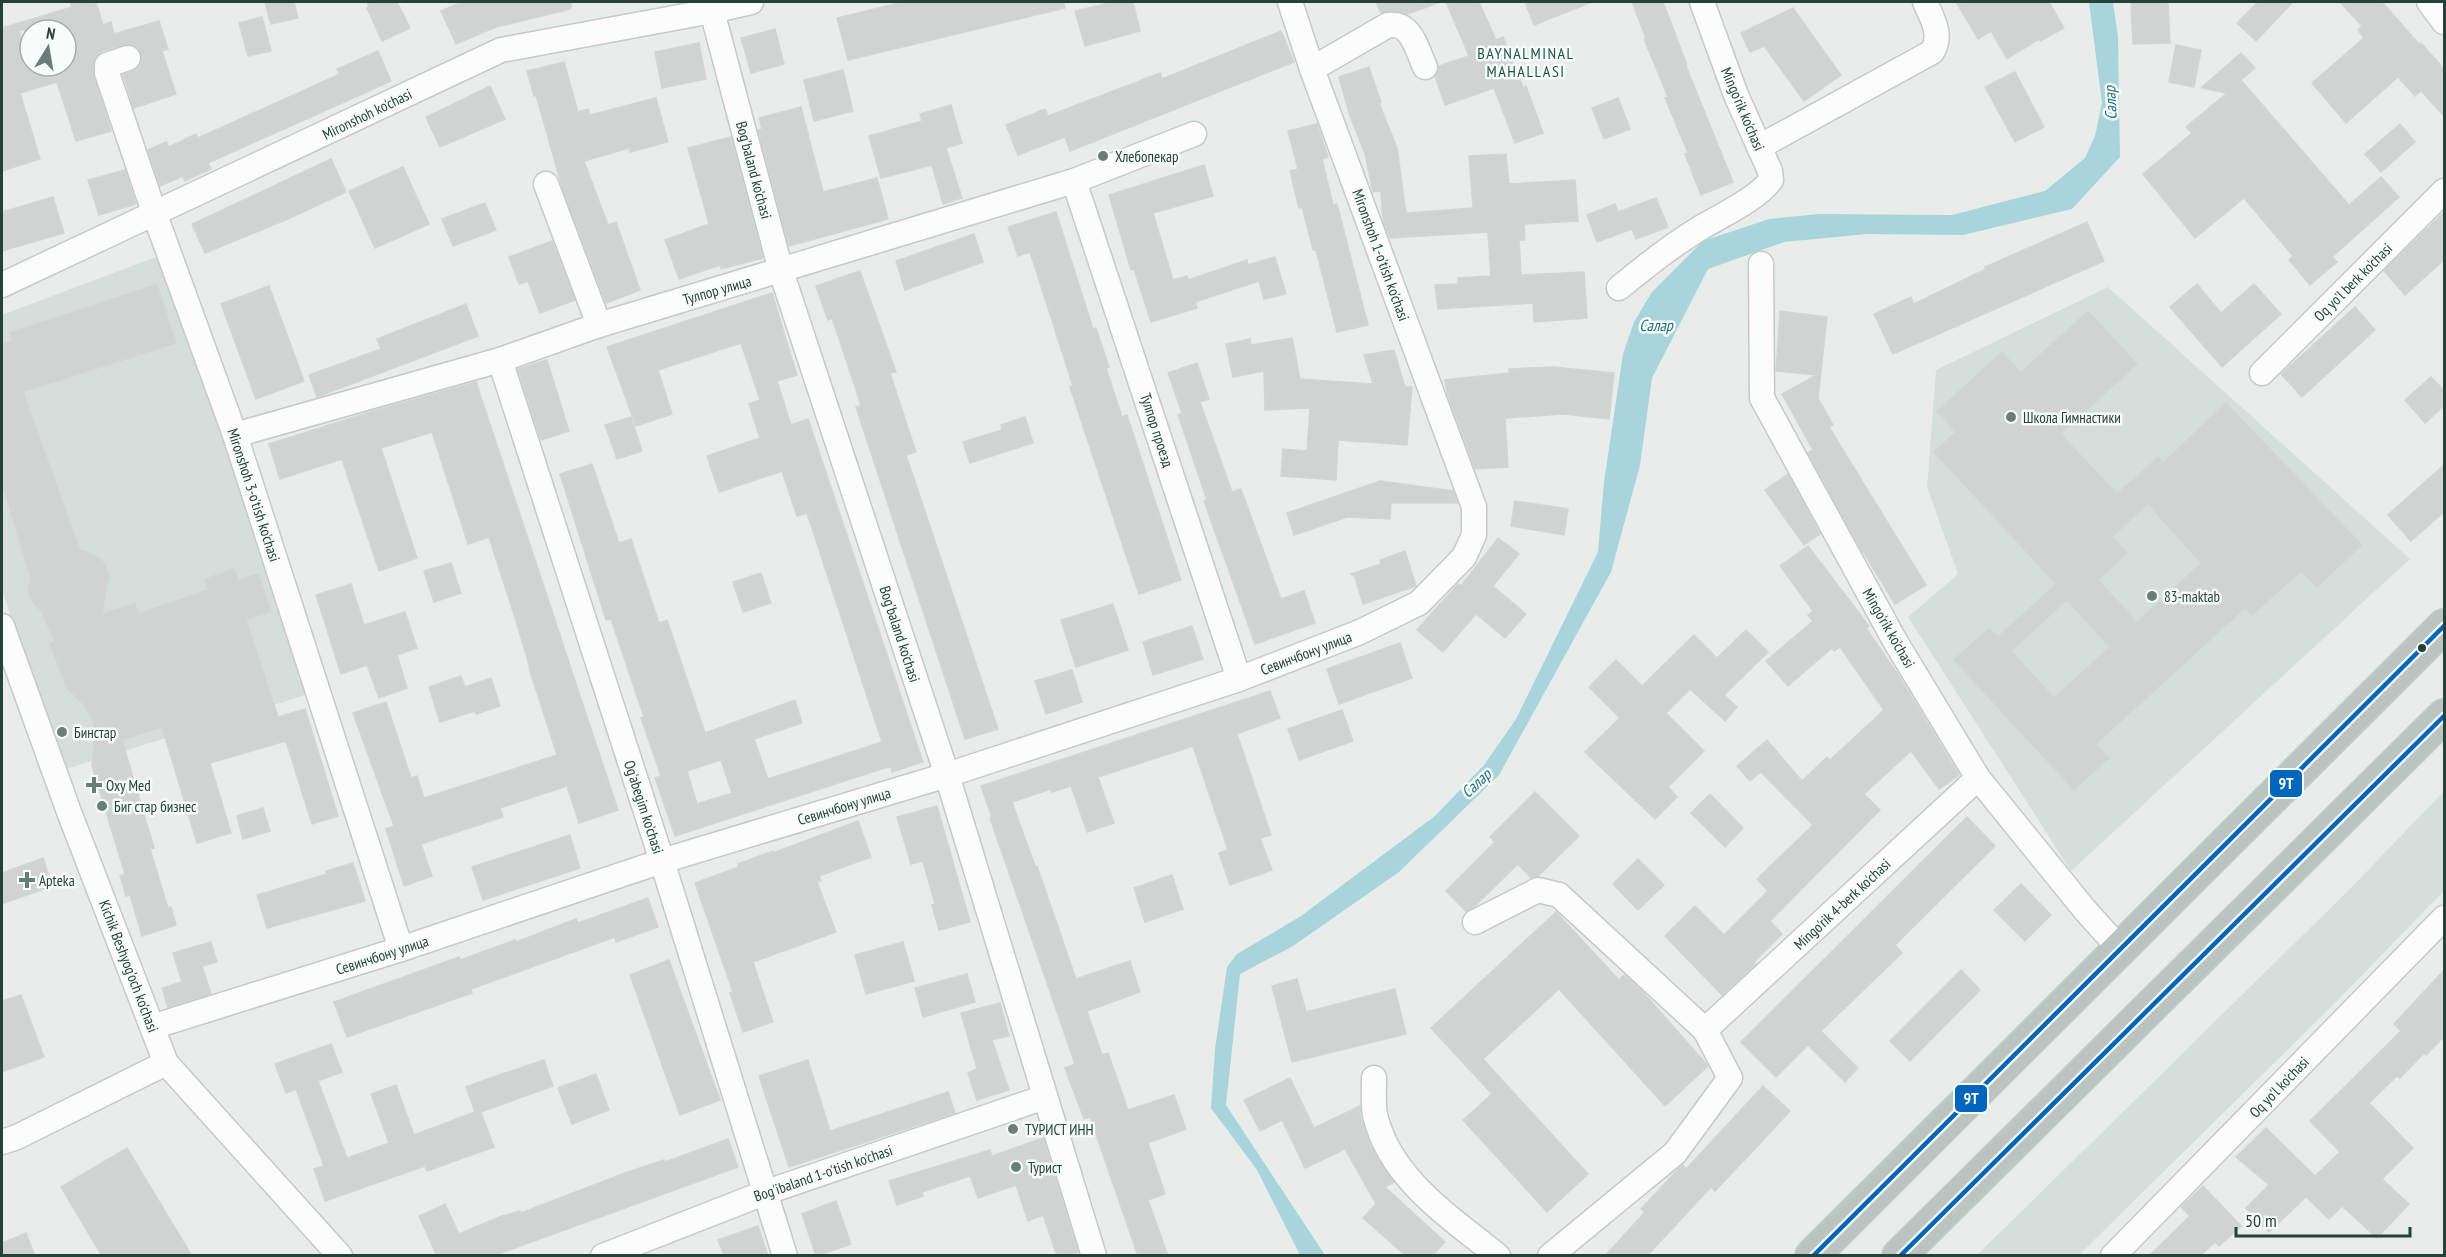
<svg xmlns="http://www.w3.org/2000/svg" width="2446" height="1257" viewBox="0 0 2446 1257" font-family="'PT Sans Narrow',sans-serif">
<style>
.built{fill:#d6dedb}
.water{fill:#a9d4db}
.building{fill:#cfd4d2;stroke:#d1d6d4;stroke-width:1.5;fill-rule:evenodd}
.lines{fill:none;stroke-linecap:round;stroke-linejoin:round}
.minor-casing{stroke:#c5cac8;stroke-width:27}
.highway-casing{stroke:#c3ccc9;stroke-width:36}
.minor{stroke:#fcfcfc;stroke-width:24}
.highway{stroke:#bcc4c2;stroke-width:33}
.bus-1-casing{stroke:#f7fbf9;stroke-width:9}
.bus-1{stroke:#0065bd;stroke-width:4.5}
.poi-dot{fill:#697e78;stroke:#f7fbf9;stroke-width:2}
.bus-dot{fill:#24423a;stroke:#f7fbf9;stroke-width:2}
.labels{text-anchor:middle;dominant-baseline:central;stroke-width:5;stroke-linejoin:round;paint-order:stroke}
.street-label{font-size:15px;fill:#24423a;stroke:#f7fbf9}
.poi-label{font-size:15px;fill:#24423a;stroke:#f7fbf9;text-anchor:start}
.neighbourhood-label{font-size:16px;letter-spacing:1.5px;fill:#1f5548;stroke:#f7fbf9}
.water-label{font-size:16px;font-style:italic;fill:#1c6f80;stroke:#f7fbf9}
.line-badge{stroke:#f7fbf9;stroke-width:2}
.badge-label{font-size:16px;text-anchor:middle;font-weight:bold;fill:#fff}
</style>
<rect width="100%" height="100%" fill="#e8edeb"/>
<g class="built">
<path d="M164 254 309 694 59 771 2 589V315Z"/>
<path d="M2108 287 2410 559 2071 871 1908 617 1958 574 1927 487 1936 370Z"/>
<path d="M2444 791V891L2329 1009 2079 1255H1977L2351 888Z"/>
</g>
<path class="water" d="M2089 2H2113L2118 37 2120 157 2072 209 1963 235 1867 234 1784 242 1708 269 1652 378 1640 465 1611 572 1499 775 1399 872 1293 946 1240 974 1226 1105 1325 1255H1300L1257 1170 1211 1108 1215 1049 1227 967 1237 954 1301 916 1435 816 1484 765 1516 719 1598 552 1604 482 1623 354 1634 322 1652 292 1703 241 1769 219 1819 214 1952 215 2045 191 2085 158 2095 136 2102 103Z"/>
<g class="building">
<path d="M70 2H96L103 25 111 22 114 34 159 21 168 49 162 51 176 94 134 108 123 75 139 67 142 60 141 53 137 47 130 44 102 51 95 57 93 73 111 131 76 141 57 82 20 93 40 159 2 171V28L72 7ZM19 30H66V66H30Z"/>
<path d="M265 2H294L298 18 271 24Z"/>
<path d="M367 2H397L410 28 382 41 367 8 369 7Z"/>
<path d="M462 2H571V9L496 27 456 44 441 11Z"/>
<path d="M903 2H1064L1065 8 848 60 837 18Z"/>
<path d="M1113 2H1133L1140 31 1085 46 1075 11Z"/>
<path d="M1376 2H1437L1438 3 1408 14 1396 11 1381 13Z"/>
<path d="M1446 2H1479L1496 40 1503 37 1523 87 1526 86 1543 133 1515 143 1494 88 1445 105 1435 76 1439 66 1469 56Z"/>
<path d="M1525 2H1592L1534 25Z"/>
<path d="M1632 2H1663L1687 65 1686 66 1733 182 1701 195 1685 154 1688 153 1665 98 1668 97 1644 39 1646 38Z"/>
<path d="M1956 2H2049L2064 28 2040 41 2039 39 2007 59 1991 31 1978 39Z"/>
<path d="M2131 2H2168L2170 43 2133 44Z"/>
<path d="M2258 2H2293L2256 41 2237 23Z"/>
<path d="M2340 2H2382L2419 44 2421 43 2445 70V117L2421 91 2415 96 2398 77 2346 123 2312 83 2364 38 2358 30 2362 26Z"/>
<path d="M1793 8 1841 75 1804 101 1764 46 1750 52 1741 33Z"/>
<path d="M262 17 271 51 248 56 239 23Z"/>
<path d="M775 29 784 64 751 73 741 38Z"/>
<path d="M1281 31 1294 62 1070 151 1065 137 1018 155 1006 125 1045 109 1048 116 1160 73 1162 79Z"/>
<path d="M699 43 706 79 662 88 655 52Z"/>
<path d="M2176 45 2201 50 2194 87 2169 82Z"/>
<path d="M378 51 391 81 208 163 211 169 185 181 183 176 160 186 148 150 166 142 169 147 196 134 198 138 340 74 337 69Z"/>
<path d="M2241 53 2255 68 2241 80 2349 205 2381 177 2399 197 2332 257 2337 262 2310 285 2289 260 2293 256 2244 198 2195 238 2143 174 2192 133 2186 127 2227 93 2201 88Z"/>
<path d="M564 62 578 112 588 109 590 115 656 98 668 142 630 152 629 148 584 161 608 225 616 222 640 290 606 303 563 190 536 95 534 96 527 71Z"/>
<path d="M1369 67 1381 102 1379 103 1397 148 1406 213 1473 208 1469 156 1506 154 1509 184 1575 180 1578 221 1524 224 1525 240H1519L1521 275 1584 272 1587 318 1534 322 1533 303 1438 309 1435 285 1458 284V278L1491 276 1488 232 1390 238 1383 220 1381 191 1373 192 1365 154 1350 116 1339 77Z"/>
<path d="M843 70 853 111 814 121 804 80Z"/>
<path d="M2015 72 2044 127 2015 142 1985 87Z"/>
<path d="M490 86 505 119 440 147 426 117Z"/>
<path d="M1618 98 1630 129 1604 139 1592 108Z"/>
<path d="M951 105 962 143 946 148 962 198 943 204 932 165 881 178 869 136 922 121 920 114Z"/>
<path d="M801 107 823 192 877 178 888 219 789 246 758 130 762 129 759 118Z"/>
<path d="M1317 124 1328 157 1322 159 1333 205 1337 204 1368 325 1337 332 1316 250H1313L1302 207 1299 208 1290 171 1298 169 1288 131Z"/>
<path d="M2400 124 2415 142 2381 172 2365 154Z"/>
<path d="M731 137 763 258 721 269 720 265 679 279 665 240 709 224 688 148Z"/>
<path d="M331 159 346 192 288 219 205 253 192 224Z"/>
<path d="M1204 165 1213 196 1153 213 1173 280 1187 276 1188 280 1247 260 1248 265 1275 257 1286 294 1264 299 1259 281 1195 302 1197 308 1151 322 1134 269 1131 270 1109 195Z"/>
<path d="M403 167 429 224 375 248 349 191Z"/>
<path d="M125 170 136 204 99 215 88 180Z"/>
<path d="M53 197 64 233 2 251V212Z"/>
<path d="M1656 198 1668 227 1636 239 1632 229 1597 242 1587 215 1615 204 1618 212Z"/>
<path d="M485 203 496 230 453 246 442 219Z"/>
<path d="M2445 211V259L2405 295 2384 271Z"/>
<path d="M1056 212 1093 329 1096 328 1109 367 1106 368 1122 417 1127 415 1181 580 1139 594 1070 387 1073 386 1030 252 1018 256 1008 227Z"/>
<path d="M2087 222 2104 261 1893 354 1874 314 1911 297 1914 304 1986 269 1985 267Z"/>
<path d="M974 234 983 262 905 290 896 261Z"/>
<path d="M552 241 575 300 540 313 528 281 519 284 509 257Z"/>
<path d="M860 271 896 372 890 373 916 452 906 455 998 729 965 739 856 407 861 405 832 318 828 320 816 286Z"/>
<path d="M157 284 176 343 23 392 80 550 94 555 102 560 107 569 109 576 102 614 135 603 138 614 208 590 205 579 234 569 238 580 258 574 271 611 246 620 278 717 305 709 338 816 312 824 286 741 210 763 231 833 197 843 162 727 122 740 154 848 150 849 168 908 171 907 176 925 142 936 130 895 126 896 120 876 125 874 92 766 95 734 93 721 83 704 66 687 50 643 55 642 41 611 29 597 28 588 31 579 2 483V344L13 341 9 333Z"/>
<path d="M2197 284 2221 313 2254 284 2281 314 2222 367 2170 307Z"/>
<path d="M269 286 304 381 256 399 221 304Z"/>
<path d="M772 293 797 375 777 381 791 425 808 419 923 762 892 772 891 766 675 836 655 778 661 776 641 718 644 717 611 619 606 620 560 474 592 464 619 543 631 539 659 623 667 620 705 733 795 700 802 723 754 739 768 779 882 742 807 513 797 516 782 471 719 492 707 456 760 438 749 404 760 400 741 343 658 370 672 414 636 426 607 347ZM721 760 732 793 697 804 687 771Z"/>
<path d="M466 304 478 336 317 397 309 375 381 349 377 339Z"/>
<path d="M2355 307 2375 330 2302 397 2281 374Z"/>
<path d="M1780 311 1827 317 1818 398 1833 425 1829 427 1926 585 1895 604 1854 537 1808 453 1813 450 1782 394 1817 375 1776 371Z"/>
<path d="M2088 311 2137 364 2061 434 2117 494 2158 457 2163 463 2226 403 2362 545 2317 587 2301 571 2252 615 2245 608 2096 744 2109 758 2074 790 1954 660 1989 628 1998 637 2056 584 1934 452 1956 432 1937 411 2002 352 2021 372ZM2148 504 2201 563 2137 622 2098 580 2127 553 2112 537ZM2067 600 2110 647 2054 698 2011 651Z"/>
<path d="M1292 338 1300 379 1373 384 1364 355 1394 350 1405 387H1412L1407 445 1338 440 1336 480 1281 476 1283 449 1307 451 1310 408 1265 410 1264 371 1233 377 1226 344 1250 339 1251 345Z"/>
<path d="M547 360 569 431 541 440 518 369Z"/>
<path d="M1197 363 1209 399 1200 402 1232 492 1241 489 1281 599 1304 591 1315 623 1255 644 1204 501 1207 500 1178 415 1182 413 1168 373Z"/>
<path d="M1553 367 1614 373 1609 419 1563 414 1505 418 1508 467 1475 469 1447 392 1445 380 1509 373V369Z"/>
<path d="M2431 377 2445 391V405L2425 423 2405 400Z"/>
<path d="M476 382 618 810 579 823 567 786 500 808 503 817 421 844 432 876 404 886 386 829 394 826 353 713 386 702 411 778 417 776 424 798 557 755 529 668H530L517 624 489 537 468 544 432 432 381 448 417 558 379 571 342 459 280 479 269 444 370 412Z"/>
<path d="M631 417 642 451 617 459 605 425Z"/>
<path d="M1025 417 1033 443 970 463 963 442 1002 430 1001 425Z"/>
<path d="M2445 464V511L2411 541 2388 515Z"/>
<path d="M1788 474 1820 534 1804 545 1765 490Z"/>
<path d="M1380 481 1453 491 1457 503H1391L1390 519 1347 517 1294 535 1287 513Z"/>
<path d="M1515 501 1568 509 1564 535 1511 526Z"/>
<path d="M1498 538 1519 554 1493 586 1526 614 1505 638 1476 614 1443 652 1417 630 1458 584 1461 586Z"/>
<path d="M1808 546 1869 626 1866 628 1899 676 1959 775 1939 789 1911 751 1864 794 1880 810 1770 921 1782 934 1754 962 1756 964 1722 995 1665 936 1695 906 1724 935 1768 891 1757 879 1813 825 1761 772 1750 781 1737 766 1767 740 1802 781 1827 757 1830 760 1884 710 1840 647 1834 651 1832 648 1788 686 1766 661 1813 621 1808 615 1813 611 1780 566Z"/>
<path d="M1405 551 1416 586 1363 604 1355 577 1351 574 1381 564 1380 560Z"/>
<path d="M451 563 461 593 434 602 424 571Z"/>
<path d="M761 573 771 603 743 612 733 582Z"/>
<path d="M351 584 364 625 405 612 417 648 397 655 407 688 379 698 367 665 341 674 316 595Z"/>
<path d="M1113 604 1128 650 1076 667 1061 620Z"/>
<path d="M1192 626 1203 659 1153 675 1143 642Z"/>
<path d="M1746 630 1768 652 1724 695 1737 707 1725 721 1690 689 1666 713 1704 751 1668 787 1677 797 1655 819 1585 752 1620 718 1589 687 1616 660 1642 686 1694 635 1717 658Z"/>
<path d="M1400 643 1412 678 1339 704 1327 669Z"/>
<path d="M1072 670 1082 702 1046 714 1035 681Z"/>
<path d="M461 676 465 687 491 678 500 706 476 714 475 711 440 722 429 687Z"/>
<path d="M1270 691 1280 718 1237 734 1271 835 1260 838 1272 870 1230 885 1219 853 1228 850 1193 746 1098 777 1114 823 1087 832 1071 786 1052 792 1051 789 1012 802 1035 866H1037L1076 979 1130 961 1140 992 1087 1011 1102 1055 1108 1053 1128 1110 1174 1095 1186 1129 1148 1143 1165 1194 1148 1200 1168 1256H1138L1090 1117 1084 1119 1065 1068 1075 1064 990 818H992L981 786Z"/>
<path d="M1342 710 1353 741 1299 760 1288 729Z"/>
<path d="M1535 792 1579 836 1538 876 1531 878 1518 864 1475 906 1466 911 1446 891 1495 842 1490 837Z"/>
<path d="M1710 794 1743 828 1725 847 1691 813Z"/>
<path d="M937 806 970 922 939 930 932 905 935 904 923 861 911 864 897 817Z"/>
<path d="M263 808 270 831 243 839 237 816Z"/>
<path d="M1967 817 1995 846 1895 945 1902 953 1821 1031 1858 1068 1845 1082 1808 1045 1776 1077 1741 1042Z"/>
<path d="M858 821 871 857 819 876 821 881 817 882 836 932 753 962 773 1022 743 1032 730 993 733 992 695 883 739 867 738 864 773 851V853Z"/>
<path d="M570 835 580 868 483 900 472 867Z"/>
<path d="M43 858 52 886 2 904V873Z"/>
<path d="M1638 859 1664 885 1638 910 1613 884Z"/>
<path d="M353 863 365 901 267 928 257 895 327 874 326 871Z"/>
<path d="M1172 875 1183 909 1145 922 1134 888Z"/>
<path d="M2021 884 2051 915 2025 941 1994 910Z"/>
<path d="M648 898 658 927 616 942 615 937 471 989 472 993 347 1037 334 1002 459 957 460 960 515 940 516 942 576 919 578 923Z"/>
<path d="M1556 912 1619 980 1624 975 1642 991 1708 1066 1665 1106 1559 989 1483 1059 1588 1174 1547 1212 1463 1120 1492 1094 1431 1028Z"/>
<path d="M211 942 217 962 202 966 211 994 168 1007 162 988 182 982 173 953Z"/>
<path d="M903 942 914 981 866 994 855 955Z"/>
<path d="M669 960 720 1100 680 1115 630 975Z"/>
<path d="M2445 969V1036L2426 1055 2424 1053 2400 1078 2397 1076 2369 1103 2413 1148 2382 1179 2409 1204 2377 1238 2342 1206 2329 1219 2306 1197 2269 1232 2246 1208 2269 1185 2236 1157 2266 1128 2315 1176 2340 1152 2310 1121 2401 1031 2394 1024Z"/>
<path d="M1961 970 1980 990 1910 1061 1890 1041Z"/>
<path d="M967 974 975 1002 923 1017 915 988Z"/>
<path d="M1297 979 1306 1012 1395 989 1406 1034 1292 1062 1272 986Z"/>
<path d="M21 995 44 1057 2 1072V1001Z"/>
<path d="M1000 1003 1009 1036 992 1040 1009 1090 977 1100 968 1073 977 1069 961 1013Z"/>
<path d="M331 1044 342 1072 318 1081 347 1158 389 1143 371 1094 396 1085 414 1135 475 1112 466 1087 496 1076 544 1060 553 1086 481 1112 494 1147 427 1171 425 1166 325 1201 314 1169 324 1166 296 1089 286 1093 275 1064Z"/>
<path d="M808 1060 830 1131 948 1092 955 1113 789 1167 759 1076Z"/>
<path d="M596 1074 609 1110 572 1124 558 1088Z"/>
<path d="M1290 1078 1314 1128 1360 1106 1361 1119 1370 1144 1394 1182 1385 1187 1445 1242 1432 1256H1406L1363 1218 1376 1204 1345 1149 1305 1168 1282 1120 1260 1131 1244 1100Z"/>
<path d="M1763 1086 1790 1111 1752 1152 1715 1191 1711 1187 1647 1256H1605L1645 1212 1641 1209 1680 1167 1683 1165 1686 1169Z"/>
<path d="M1043 1138 1078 1252 1068 1256H1057L1043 1215 1028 1221 1016 1185 978 1198 970 1176 922 1192 923 1196 897 1205 889 1181 990 1150 992 1156Z"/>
<path d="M728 1139 738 1167 493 1256H437L419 1216 445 1204 459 1234 499 1217 520 1211 521 1213 625 1173 664 1160 665 1162Z"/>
<path d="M127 1148 192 1256H102L61 1187Z"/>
<path d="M2203 1186 2241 1226 2219 1246 2215 1242 2200 1256H2149L2190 1216 2181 1207Z"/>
<path d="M836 1201 851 1244 816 1256 802 1214Z"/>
<path d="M758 1226 768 1256H724L718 1240Z"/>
<path d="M26 1233 35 1256H2V1243Z"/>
</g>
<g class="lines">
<defs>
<g id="minor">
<path d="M2429 2 2444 22"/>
<path d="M712 11 781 271 947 775 1094 1256"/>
<path d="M128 58 107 65V73L155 215 235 435 401 949"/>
<path d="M1312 69 1388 25C1412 22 1416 48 1425 67"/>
<path d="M1759 147 1932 52C1943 35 1932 18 1925 2"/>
<path d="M1074 181 1239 679"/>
<path d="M546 184 599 325"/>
<path d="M1761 264 1762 398 1895 641 1978 778 2085 910 2120 949"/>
<path d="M2 285 501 50 712 11 751 2"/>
<path d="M1619 288C1643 268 1667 249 1694 232 1717 217 1754 202 1771 180L1770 171 1736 95 1702 2"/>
<path d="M500 360 662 861 785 1256"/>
<path d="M2262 373 2444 191"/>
<path d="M235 435 500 360 599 325 1074 181 1194 134"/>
<path d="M2 626 69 812 166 1063 340 1256"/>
<path d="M1475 922 1538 890 1559 895 1705 1030 1730 1078 1675 1153 1550 1256"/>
<path d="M152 1027 401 949 662 861 947 775 1239 679 1360 632 1419 603 1464 557 1474 535V507L1312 69 1290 2"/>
<path d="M1705 1030 1978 778"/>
<path d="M1374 1078C1374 1089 1373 1103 1375 1115 1390 1179 1450 1217 1498 1256"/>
<path d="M2 1142 17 1137 166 1063"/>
<path d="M603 1256 764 1193 1045 1097"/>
<path d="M2113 1256 2444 918"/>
</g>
<g id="highway">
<path d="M1812 1256 2444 626"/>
<path d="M1899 1256 2444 716"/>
</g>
</defs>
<use href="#minor" class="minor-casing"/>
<use href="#highway" class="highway-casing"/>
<use href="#minor" class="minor"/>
<use href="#highway" class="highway"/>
<defs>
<g id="bus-1">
<path d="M1813 1256 2444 626"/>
<path d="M1900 1256 2444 716"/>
</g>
</defs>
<use href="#bus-1" class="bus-1-casing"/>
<use href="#bus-1" class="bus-1"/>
</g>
<g class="poi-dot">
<circle cx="1103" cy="156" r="6"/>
<circle cx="2011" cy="417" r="6"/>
<circle cx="2152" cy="596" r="6"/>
<circle cx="62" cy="732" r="6"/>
<path d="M91 776h6v6h6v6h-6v6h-6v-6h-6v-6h6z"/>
<circle cx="102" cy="806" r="6"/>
<path d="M24 871h6v6h6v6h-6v6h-6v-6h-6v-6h6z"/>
<circle cx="1013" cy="1129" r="6"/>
<circle cx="1016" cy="1167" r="6"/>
</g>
<circle class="bus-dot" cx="2422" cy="648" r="5"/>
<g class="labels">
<g class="street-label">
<text transform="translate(1743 109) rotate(67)">Mingo'rik ko'chasi</text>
<text transform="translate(367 114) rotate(-26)">Mironshoh ko'chasi</text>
<text transform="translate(754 170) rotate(75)">Bog'baland ko'chasi</text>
<text transform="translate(1381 255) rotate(70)">Mironshoh 1-o'tish ko'chasi</text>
<text transform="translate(2353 282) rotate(-45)">Oq yo'l berk ko'chasi</text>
<text transform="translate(717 290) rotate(-16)">Тулпор улица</text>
<text transform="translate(1157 430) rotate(72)">Тулпор проезд</text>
<text transform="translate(254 495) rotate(72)">Mironshoh 3-o'tish ko'chasi</text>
<text transform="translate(1889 628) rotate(60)">Mingo'rik ko'chasi</text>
<text transform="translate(900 634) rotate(72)">Bog'baland ko'chasi</text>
<text transform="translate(1306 653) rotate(-21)">Севинчбону улица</text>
<text transform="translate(844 806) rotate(-17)">Севинчбону улица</text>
<text transform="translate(644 807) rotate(72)">Og'abegim ko'chasi</text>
<text transform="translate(1842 904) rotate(-43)">Mingo'rik 4-berk ko'chasi</text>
<text transform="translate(382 955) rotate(-18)">Севинчбону улица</text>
<text transform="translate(129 966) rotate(69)">Kichik Beshyog'och ko'chasi</text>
<text transform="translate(2279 1087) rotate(-46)">Oq yo'l ko'chasi</text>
<text transform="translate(823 1173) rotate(-19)">Bog'ibaland 1-o'tish ko'chasi</text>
</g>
<g class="poi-label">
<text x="1115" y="156">Хлебопекар</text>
<text x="2023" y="417">Школа Гимнастики</text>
<text x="2164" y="596">83-maktab</text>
<text x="74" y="732">Бинстар</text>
<text x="106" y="785">Oxy Med</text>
<text x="114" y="806">Биг стар бизнес</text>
<text x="39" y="880">Apteka</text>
<text x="1025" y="1129">ТУРИСТ ИНН</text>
<text x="1028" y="1167">Турист</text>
</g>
<g class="neighbourhood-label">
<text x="1526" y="53">BAYNALMINAL<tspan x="1526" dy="18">MAHALLASI</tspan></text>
</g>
<g class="water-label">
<text transform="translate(2110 103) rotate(-93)">Салар</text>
<text x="1656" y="325">Салар</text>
<text transform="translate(1476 783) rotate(-43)">Салар</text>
</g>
</g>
<g class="line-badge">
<rect x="2269" y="769" width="34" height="29" rx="6" fill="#0065bd"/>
<rect x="1954" y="1084" width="34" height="29" rx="6" fill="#0065bd"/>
</g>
<g class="badge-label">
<text x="2286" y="789">9Т</text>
<text x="1971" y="1104">9Т</text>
</g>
<rect width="2446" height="1257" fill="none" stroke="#24423a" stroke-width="6"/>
<g transform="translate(48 48) rotate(11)"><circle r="28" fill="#f7fbf9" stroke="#a3b1ad" stroke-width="1.5"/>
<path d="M0-4.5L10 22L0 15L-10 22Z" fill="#697e78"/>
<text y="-9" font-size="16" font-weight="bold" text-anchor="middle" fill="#24423a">N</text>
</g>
<path d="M2236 1227v9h174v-9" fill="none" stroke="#24423a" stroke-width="3"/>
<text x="2245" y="1227" font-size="18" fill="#24423a" stroke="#f7fbf9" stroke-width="4.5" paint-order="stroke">50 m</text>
</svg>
